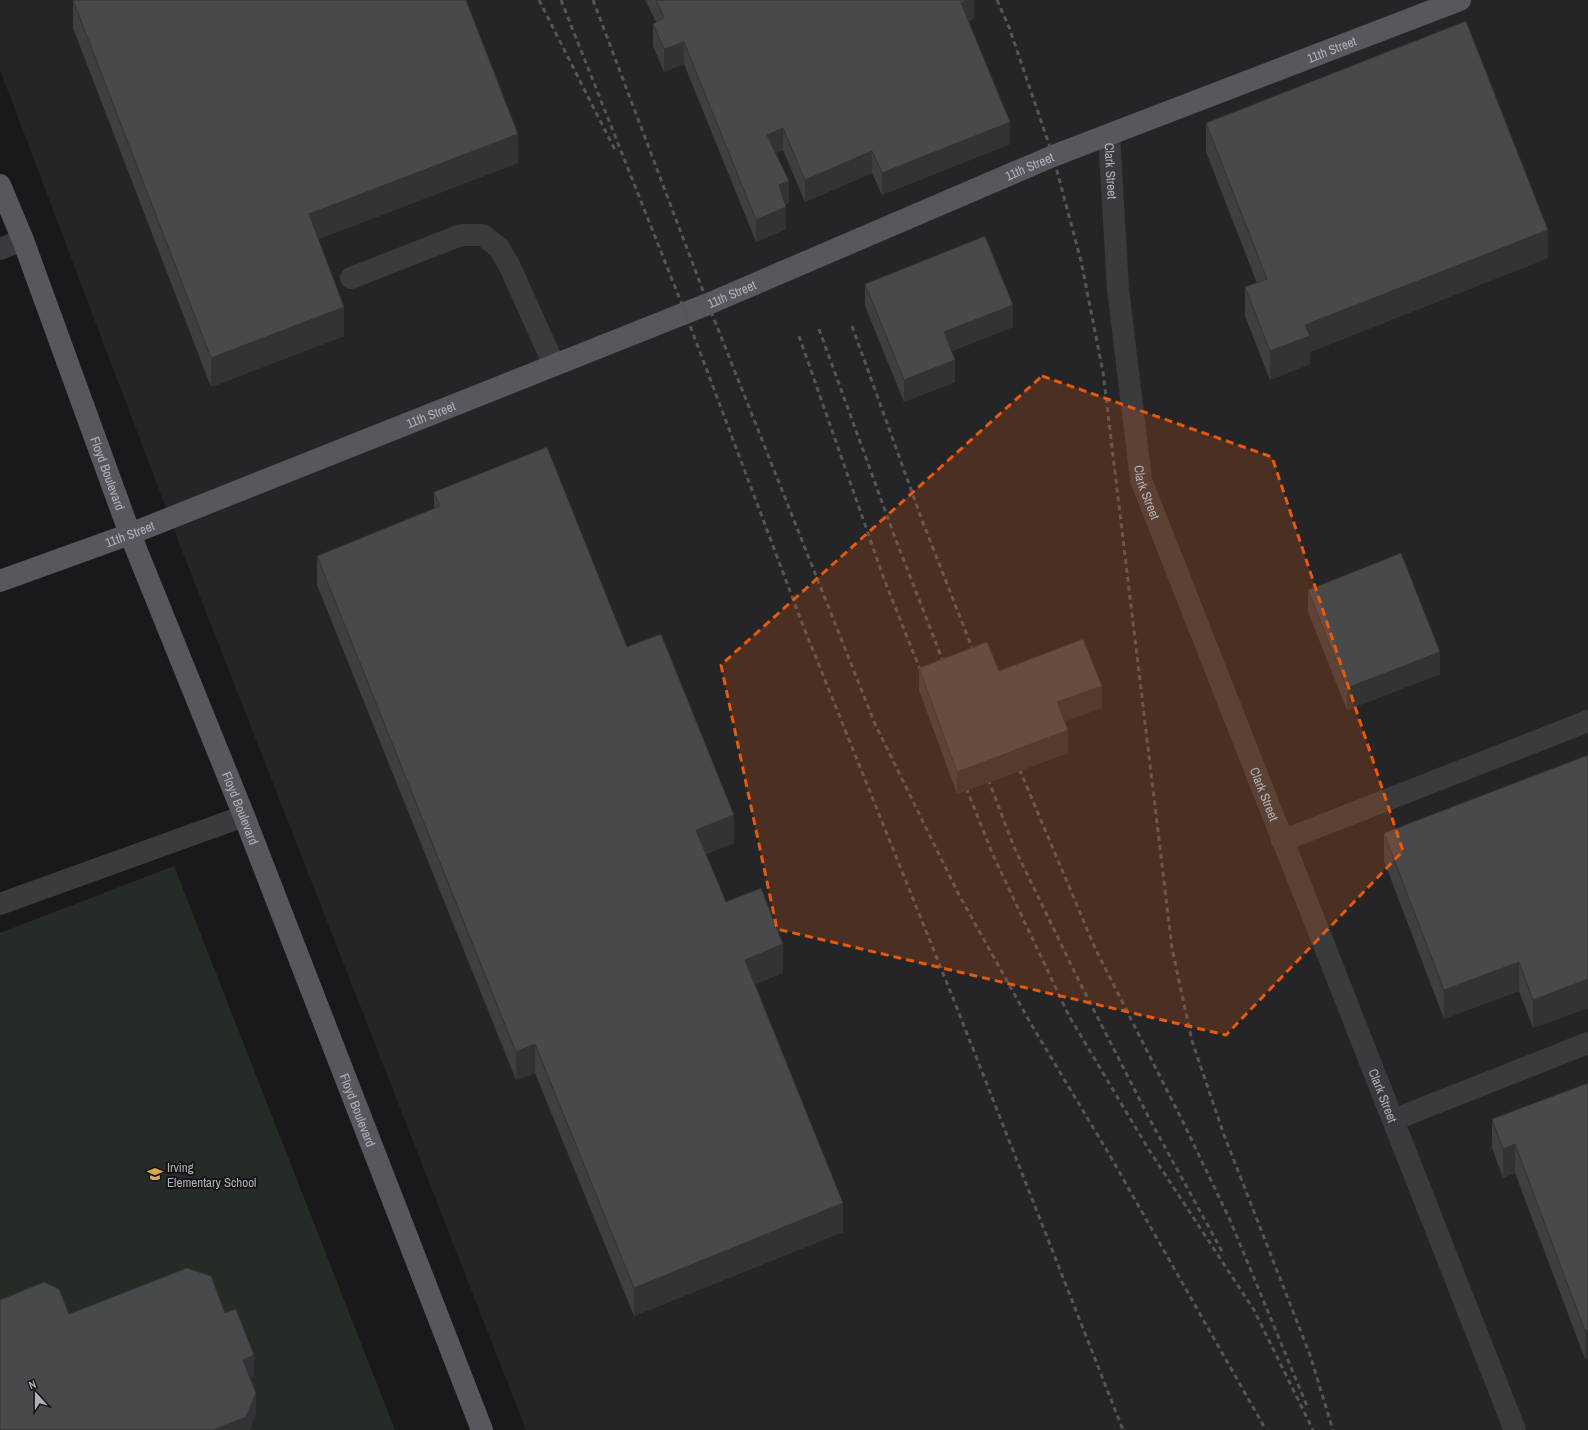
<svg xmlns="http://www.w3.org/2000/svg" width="1588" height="1430" viewBox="0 0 1588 1430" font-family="'Archivo Narrow',sans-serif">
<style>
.built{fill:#252528}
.green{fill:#252c26}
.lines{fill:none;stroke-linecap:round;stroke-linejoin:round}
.minor{stroke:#3a3b3f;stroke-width:22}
.major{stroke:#57585e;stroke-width:22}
.rail{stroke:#53555a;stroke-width:3;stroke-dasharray:5 4;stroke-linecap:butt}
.wall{fill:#3e3f42}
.shaded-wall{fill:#323336}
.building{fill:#48494d;stroke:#323336}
.marked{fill:#e8590c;fill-opacity:0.2;stroke:#e8590c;stroke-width:3;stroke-dasharray:8 5;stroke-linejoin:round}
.labels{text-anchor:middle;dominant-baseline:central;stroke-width:4;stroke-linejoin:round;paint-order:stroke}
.street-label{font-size:13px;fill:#adb1b9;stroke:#141416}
.poi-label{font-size:13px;fill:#adb1b9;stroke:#141416;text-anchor:start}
</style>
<rect width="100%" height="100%" fill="#19191b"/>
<path class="built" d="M0 0H1588V1430H526L181 548 0 70Z"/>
<path class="green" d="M174 866 395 1430H250L256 1415 69 1336 0 1322V933Z"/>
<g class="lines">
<g class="minor">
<path id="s1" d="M1109 135 1118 289 1141 480 1515 1430"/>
<path d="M0 249 23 240"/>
<path d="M351 278 461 235H483L499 248 509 265 554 365"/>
<path d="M1282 841 1588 721"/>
<path d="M0 904 244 816"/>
<path d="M1393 1120 1588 1043"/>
</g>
<g class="major">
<path id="s2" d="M0 185 23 240 130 534 244 816 482 1430"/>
<path id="s3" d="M0 581 130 534 708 304 1053 156 1460 0"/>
</g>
<g class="rail">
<path d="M539 0 615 150"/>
<path d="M561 0 685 312 802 623 953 998 1123 1430"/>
<path d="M593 0 708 304 875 724 958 893 1031 1024 1109 1154 1266 1430"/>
<path d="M997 0 1009 27 1053 156 1081 261 1103 372 1172 948 1192 1041 1224 1135 1310 1355 1333 1430"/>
<path d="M852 326 922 520 976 658"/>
<path d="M819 329 894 535 946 669"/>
<path d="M799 336 884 579 923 677"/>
<path d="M1016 761 1095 948 1183 1122 1230 1220 1307 1406"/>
<path d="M985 771 1014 847 1078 979 1149 1118 1224 1255"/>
<path d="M963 780 993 855 1069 1016 1149 1150 1254 1310 1313 1430"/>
</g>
</g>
<g class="wall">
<path d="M73 0 518 163 318 239 344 336 211 387 73 28Z"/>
<path d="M645 0H974V19L968 21 1010 144 882 195 872 173 805 202 783 150 776 153 789 203 786 204V229L756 242 684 64 664 72 653 46V24L656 22Z"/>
<path d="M1206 123 1548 258 1310 352V364L1270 380 1245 316V287L1257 283 1206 152Z"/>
<path d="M865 284 1013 327 952 351 955 382 904 402 865 306Z"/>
<path d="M434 492 627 647 734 843 706 854 726 902 783 973 755 984 843 1232 634 1316 535 1073 516 1080 317 585V556L434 509Z"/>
<path d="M1308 590 1440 674 1347 710 1308 612Z"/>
<path d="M919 668 999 671 1102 708 1065 721 1068 753 957 794 919 690Z"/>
<path d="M1588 755V1008L1533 1028 1519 991 1444 1019 1384 861V833Z"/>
<path d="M1588 1083 1585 1359 1515 1173 1503 1178 1492 1148V1119Z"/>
</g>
<g class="shaded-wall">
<path d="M967 0H974V19L961 25V3Z"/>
<path d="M684 42V64L664 72V49Z"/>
<path d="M1010 122V144L882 195V173Z"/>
<path d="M783 128V150L767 157V135Z"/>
<path d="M518 134V163L309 243V214Z"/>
<path d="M872 151V173L805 202V180Z"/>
<path d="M789 181V203L779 207V185Z"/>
<path d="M786 207V229L756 242V220Z"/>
<path d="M1548 230V258L1310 352V364L1270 380V351L1305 325Z"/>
<path d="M1013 305V327L944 354V332Z"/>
<path d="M344 307V336L211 387V358Z"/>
<path d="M955 360V382L904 402V380Z"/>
<path d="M1440 652V674L1347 710V688Z"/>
<path d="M1102 686V708L1057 724V702Z"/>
<path d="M1068 730V753L957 794V772Z"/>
<path d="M734 815V843L696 858V830Z"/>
<path d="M783 944V973L745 988V960Z"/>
<path d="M1519 962V991L1444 1019V990Z"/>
<path d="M1588 979V1008L1533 1028V1000Z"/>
<path d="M535 1044V1073L516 1080V1052Z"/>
<path d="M1515 1144V1173L1503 1178V1149Z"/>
<path d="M843 1203V1232L634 1316V1288Z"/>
<path d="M1588 1329V1358L1585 1359V1331Z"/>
<path d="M254 1355V1377L243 1382V1360Z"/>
<path d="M256 1393V1415L250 1430H213Z"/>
</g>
<g class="building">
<path d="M73 0H466L518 134 309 214 344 307 211 358Z"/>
<path d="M656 0H967L961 3 1010 122 882 173 872 151 805 180 783 128 767 135 789 181 779 185 786 207 756 220 684 42 664 49 653 24 664 17Z"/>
<path d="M1466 21 1548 230 1305 325 1310 336 1270 351 1245 287 1267 279 1206 123Z"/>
<path d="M985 236 1013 305 944 332 955 360 904 380 865 284Z"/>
<path d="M547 447 627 647 661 634 734 815 696 830 726 902 761 888 783 944 745 960 843 1203 634 1288 535 1044 516 1052 317 556 440 506 434 492Z"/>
<path d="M1401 553 1440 652 1347 688 1308 590Z"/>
<path d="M1083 639 1102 686 1057 702 1068 730 957 772 919 668 987 642 999 671Z"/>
<path d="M1588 755V979L1533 1000 1519 962 1444 990 1384 833Z"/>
<path d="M1588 1083V1329L1585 1331 1515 1144 1503 1149 1492 1119Z"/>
<path d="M187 1268 211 1276 225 1313 236 1309 254 1355 243 1360 256 1393 246 1417 213 1430H0V1300L44 1282 59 1289 69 1314Z"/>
</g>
<path class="marked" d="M1042 376 1272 457 1403 851 1226 1035 777 929 721 665Z"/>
<defs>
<symbol id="school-bare" viewBox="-9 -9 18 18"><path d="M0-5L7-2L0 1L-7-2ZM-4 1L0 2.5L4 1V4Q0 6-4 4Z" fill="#dfaa4d" stroke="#141416" stroke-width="2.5" paint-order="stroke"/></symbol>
</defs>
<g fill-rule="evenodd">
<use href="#school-bare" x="144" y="1163" width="22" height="22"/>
</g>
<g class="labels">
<g class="street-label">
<text stroke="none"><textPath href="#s3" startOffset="1434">11th Street</textPath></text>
<text stroke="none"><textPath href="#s3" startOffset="1110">11th Street</textPath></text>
<text stroke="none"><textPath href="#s1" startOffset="36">Clark Street</textPath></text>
<text stroke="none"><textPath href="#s3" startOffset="786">11th Street</textPath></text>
<text stroke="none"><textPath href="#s3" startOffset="462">11th Street</textPath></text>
<text stroke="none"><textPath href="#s2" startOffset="308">Floyd Boulevard</textPath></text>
<text stroke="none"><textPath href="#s1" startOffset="360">Clark Street</textPath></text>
<text stroke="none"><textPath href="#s3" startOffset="138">11th Street</textPath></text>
<text stroke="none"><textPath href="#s1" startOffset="684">Clark Street</textPath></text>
<text stroke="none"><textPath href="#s2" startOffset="668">Floyd Boulevard</textPath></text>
<text stroke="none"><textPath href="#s1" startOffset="1008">Clark Street</textPath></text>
<text stroke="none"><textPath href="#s2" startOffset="992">Floyd Boulevard</textPath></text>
</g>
<g class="poi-label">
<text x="167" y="1167">Irving<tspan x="167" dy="15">Elementary School</tspan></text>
</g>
</g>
<g transform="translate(36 1394) rotate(339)" stroke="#141416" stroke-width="3" paint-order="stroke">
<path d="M0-3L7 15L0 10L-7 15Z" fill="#adb1b9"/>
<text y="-6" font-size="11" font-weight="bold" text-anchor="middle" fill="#adb1b9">N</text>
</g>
</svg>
